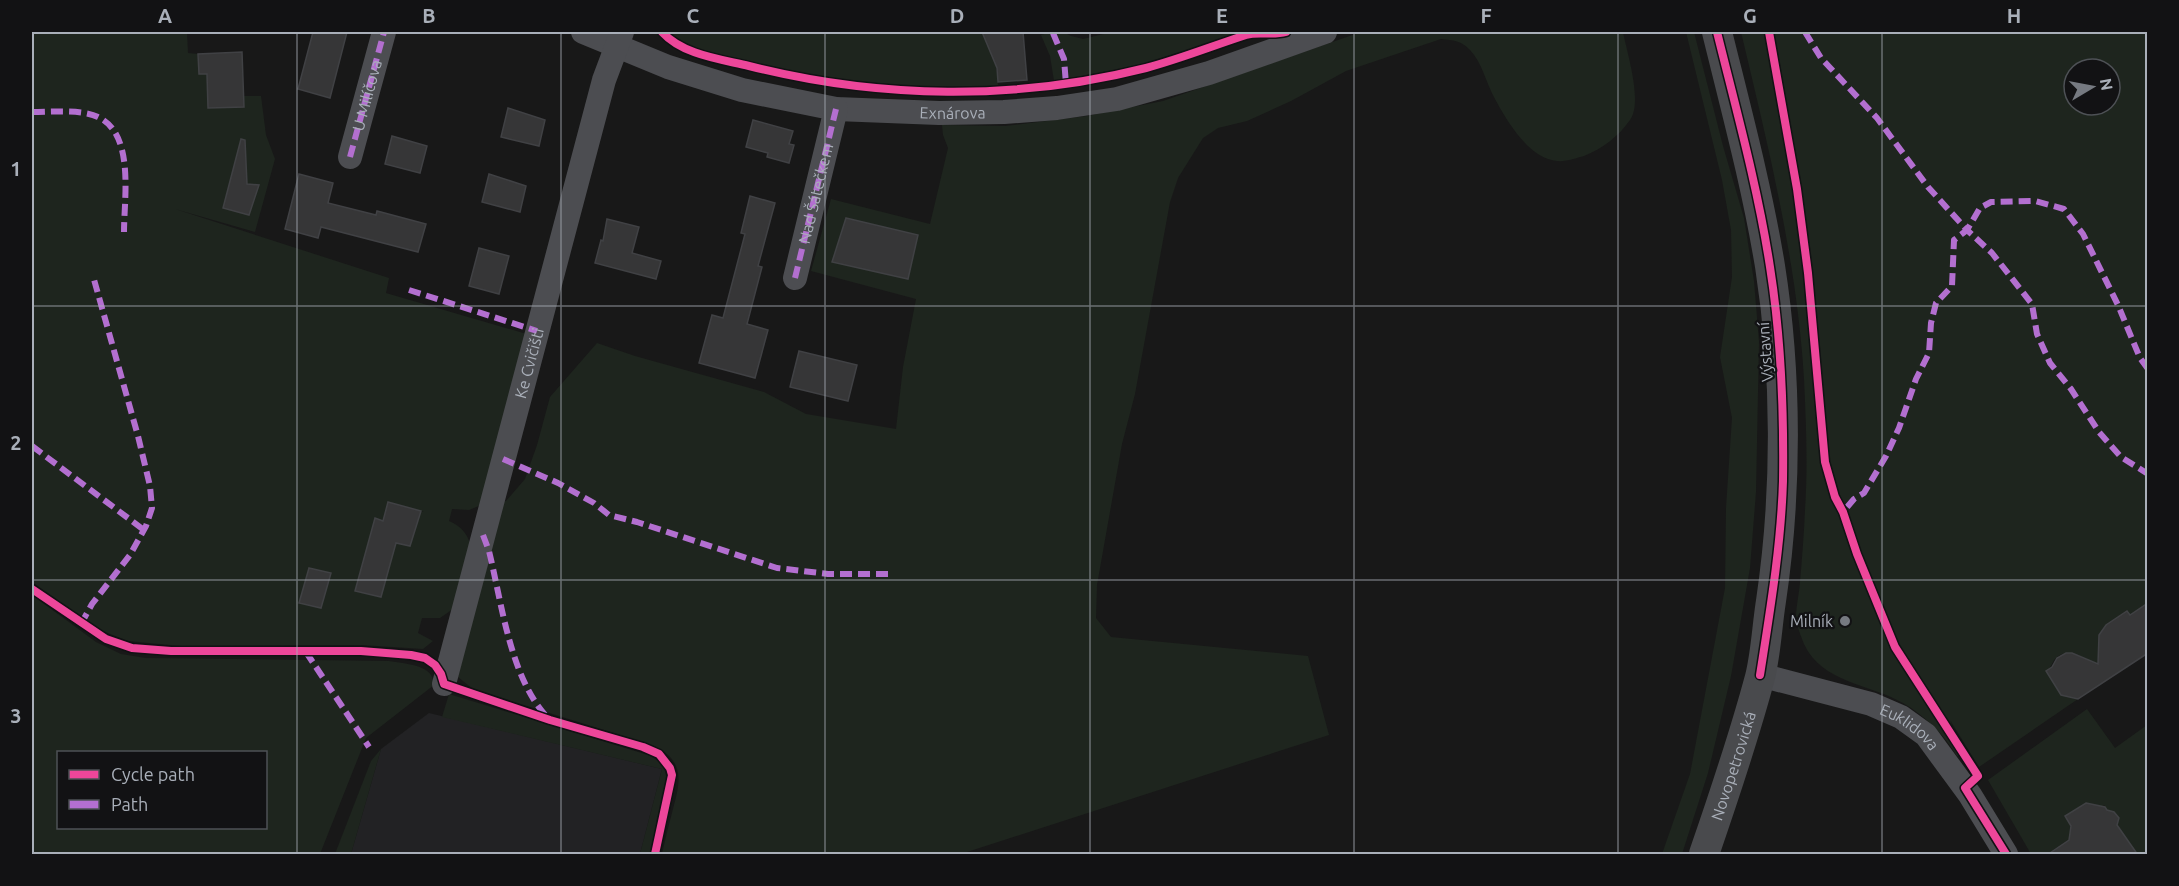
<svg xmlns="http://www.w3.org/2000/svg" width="2179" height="886" viewBox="0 0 2179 886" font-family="Ubuntu,sans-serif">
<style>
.built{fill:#222224}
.green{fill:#1e251e;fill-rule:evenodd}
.building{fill:#363637;stroke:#404144;stroke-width:1.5}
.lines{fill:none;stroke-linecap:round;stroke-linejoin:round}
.minor{stroke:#4c4d51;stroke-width:24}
.major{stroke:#494a4d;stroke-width:30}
.quiet{stroke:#b36fd0;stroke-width:6;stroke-dasharray:12 6;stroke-linecap:butt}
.cycleway-casing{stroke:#121214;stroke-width:11}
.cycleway{stroke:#ed469a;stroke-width:8}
.grid{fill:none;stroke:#a9afb9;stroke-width:1.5;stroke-opacity:0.55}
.poi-dot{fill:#767a81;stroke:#121214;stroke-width:2}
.labels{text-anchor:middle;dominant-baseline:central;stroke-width:4.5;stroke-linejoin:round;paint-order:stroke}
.street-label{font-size:16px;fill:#a9afb9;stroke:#121214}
.poi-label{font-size:16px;fill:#a9afb9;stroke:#121214;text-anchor:end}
.neatline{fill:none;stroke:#a9afb9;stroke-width:2}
.grid-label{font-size:20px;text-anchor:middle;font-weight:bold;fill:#a9afb9}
</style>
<rect width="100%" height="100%" fill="#181818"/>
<path class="built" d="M429 713 662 769 640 854H351L381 749Z"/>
<g class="green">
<path d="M32 32H187L188 53 198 54 199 74H207L244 107 243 96H261L266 135 275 159 255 232 175 209 389 278 386 293 530 335 481 505 469 510 452 509 449 521C461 526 467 533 471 546L453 609 440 618H422L418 633 433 641 423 649 362 645 181 646 128 641 100 630 32 582ZM388 502 424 512H420L396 543 380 597 355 590 375 519 383 521ZM309 568 330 574 321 608 300 602Z"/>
<path d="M667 32H982L991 53 995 52 998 85 1000 86 1001 89 969 91 819 78 779 71 703 51 681 43Z"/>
<path d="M1052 32H1063L1071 36 1083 39 1112 32H1245L1139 65 1054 81 1050 56 1041 35Z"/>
<path d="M1361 32H1623C1627 53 1643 102 1630 120 1619 136 1602 149 1584 156 1576 158 1566 162 1557 161 1529 159 1507 121 1495 99 1486 83 1482 62 1470 50 1462 41 1453 40 1441 39L1346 71 1291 101 1247 121 1218 128 1203 138 1178 178 1170 202 1135 394 1122 444 1097 585 1096 618 1111 637 1308 656 1329 735 961 854H662C665 841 668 827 672 813 680 782 687 761 652 745L473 689 458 677 500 502 506 501 525 479 537 445 550 397 597 343 635 356 764 392 806 414 896 429 903 367 916 299 811 271 831 199 930 224 948 148 943 135 942 125 1005 126 1087 116 1163 101Z"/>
<path d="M1686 32H1694L1723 146 1744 218 1754 281 1759 342 1756 492 1750 568 1731 676 1708 773 1682 854H1662L1690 774 1725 588 1726 508 1732 418 1720 357 1732 277 1731 230 1722 180Z"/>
<path d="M1741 32H2147V609L2145 605 2130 615 2127 611 2107 624 2099 635 2104 658 2092 666C2081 659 2066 646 2055 659 2051 664 2052 667 2046 671L2061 695 2078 699 1979 767 1950 720 1963 755 1957 756C1944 734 1925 716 1903 703 1870 684 1822 683 1804 644 1801 636 1797 627 1796 618 1796 607 1799 594 1800 582 1802 558 1804 534 1805 510 1808 466 1806 422 1804 379 1797 261 1768 146 1741 32ZM2074 69H2110V105H2074Z"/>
<path d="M32 595 96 642 121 654 146 658 389 661C405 664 434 664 434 685L366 738 320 854H32ZM58 752H266V828H58Z"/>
<path d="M449 694 648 755C656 759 662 762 665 771 670 788 655 835 651 854H640L662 769 442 717Z"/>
<path d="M2087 709 2115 748 2147 725V854H2138L2135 851 2130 854 2090 851 2121 830 2117 825 2119 818 2114 812 2107 810 2104 805 2096 811 2090 804 2086 803 2067 815V819L2073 829 2069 836 2071 838 2053 850 2056 854H2031L1988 780Z"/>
<path d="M381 749 351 854H335L371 761Z"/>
</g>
<g class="building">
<path d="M313 32H347L330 98 298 89Z"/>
<path d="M982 32H1023L1027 80 998 82 997 68Z"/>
<path d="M242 52 244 107 208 108 207 74H199L198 54Z"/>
<path d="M508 108 545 120 539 146 501 137Z"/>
<path d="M753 120 793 131 789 144 794 145 789 163 767 157 768 153 746 147Z"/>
<path d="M392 136 427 146 420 173 385 164Z"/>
<path d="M241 139 245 140 247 184 259 185 249 215 223 208Z"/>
<path d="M299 174 333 183 328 203 376 215 377 211 426 224 418 252 321 227 318 238 285 229Z"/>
<path d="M489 174 526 186 520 212 482 202Z"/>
<path d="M750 196 775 203 758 266 762 267 747 324 768 330 755 378 699 363 712 315 723 318 745 234 741 233Z"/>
<path d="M846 218 918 235 908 279 832 262Z"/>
<path d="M607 219 639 227 632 253 661 261 656 279 595 263 601 240 603 241Z"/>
<path d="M479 248 509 256 499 294 469 286Z"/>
<path d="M799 351 857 365 848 401 790 387Z"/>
<path d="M388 502 421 511 410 546 396 543 381 597 355 591 375 518 383 521Z"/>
<path d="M309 568 331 573 321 608 299 603Z"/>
<path d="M2148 603V653L2078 699 2061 695 2046 671 2052 667 2057 658 2066 653H2072L2098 664 2099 635 2106 625 2127 611 2130 615Z"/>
<path d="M2086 803 2105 807 2107 810 2114 812 2119 818 2117 825 2138 855H2047L2069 840 2071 826 2065 816Z"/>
</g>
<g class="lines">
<g class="minor">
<path id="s1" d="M583 32 668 67 742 90 836 109 939 113 1004 112 1057 108 1117 99 1209 73 1325 32"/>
<path id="s2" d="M350 157 384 32"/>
<path d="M795 278 836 109"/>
<path id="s3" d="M1760 675 1871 704 1901 717 1926 735 1970 795 2006 854"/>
<path id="s4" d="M444 684 604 80 622 32"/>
</g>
<path class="major" id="s5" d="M1704 854C1724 796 1744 737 1760 677 1766 653 1767 626 1771 601 1787 493 1787 374 1770 266 1757 187 1736 109 1717 32"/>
<g class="quiet">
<path d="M1805 32 1821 58 1877 118 1928 187 1967 230 1954 240 1952 286 1936 303 1931 323 1929 353 1916 379 1899 428 1886 456 1864 493 1854 499 1843 512"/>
<path d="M1053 33 1064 59 1066 84"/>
<path d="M33 112C51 112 82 109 98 117 135 134 124 198 124 232"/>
<path d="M350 157 384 32"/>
<path id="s6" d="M795 278 836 109"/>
<path d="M409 290 537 331"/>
<path d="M2148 369 2140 358 2118 305 2083 234 2064 209 2035 201 1991 202 1980 208 1967 230 1992 253 2032 304 2037 334 2050 363 2071 389 2099 432 2121 457 2148 474"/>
<path d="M32 446 144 530"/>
<path d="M503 459 558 483 594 503 609 515 637 522 777 568 828 574H888"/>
<path d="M483 535 489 551C502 604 510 677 547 717"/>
<path d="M81 624 92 604 130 555 146 526 152 508 150 486 138 436 93 276"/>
<path d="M306 652 369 747"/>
</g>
<defs>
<g id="cycleway">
<path d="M662 32C683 55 720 59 749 66 879 99 1016 101 1146 68 1180 59 1212 46 1246 35 1259 31 1272 36 1286 32"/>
<path d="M1717 32C1736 109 1758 188 1770 267 1781 337 1784 410 1783 481 1781 546 1770 611 1760 675"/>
<path d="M1769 32 1797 189 1808 273 1825 462 1835 497 1843 512 1857 554 1895 647 1978 776 1965 788 2006 854"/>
<path d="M32 589 106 639 132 648 171 651H361L411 655 425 658 435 665 441 674 444 684 550 720 643 747 659 754 670 768 672 775 655 854"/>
</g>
</defs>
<use href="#cycleway" class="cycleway-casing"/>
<use href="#cycleway" class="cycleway"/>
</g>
<path class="grid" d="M297 32V854M561 32V854M825 32V854M1090 32V854M1354 32V854M1618 32V854M1882 32V854M32 306H2148M32 580H2148"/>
<circle class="poi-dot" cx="1845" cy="621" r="6"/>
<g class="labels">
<g class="street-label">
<text stroke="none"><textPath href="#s2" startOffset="64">U Milíčova</textPath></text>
<text stroke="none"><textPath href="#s1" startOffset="382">Exnárova</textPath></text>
<text stroke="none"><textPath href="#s6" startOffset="87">Nad Šátečkem</textPath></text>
<text transform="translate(1765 352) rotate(-94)">Výstavní</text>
<text stroke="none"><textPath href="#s4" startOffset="332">Ke Cvičišti</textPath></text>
<text stroke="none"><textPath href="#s3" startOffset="160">Euklidova</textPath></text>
<text stroke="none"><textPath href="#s5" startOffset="93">Novopetrovická</textPath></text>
</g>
<g class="poi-label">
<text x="1833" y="621">Milník</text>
</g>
</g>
<rect width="2179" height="886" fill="none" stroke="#121214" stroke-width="66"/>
<rect x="57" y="751" width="210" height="78" fill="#121214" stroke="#4e5156" stroke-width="1.5"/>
<rect x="69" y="770" width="30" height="9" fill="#ed469a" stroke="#4e5156" stroke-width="1.5"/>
<text x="111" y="781" font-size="18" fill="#a9afb9">Cycle path</text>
<rect x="69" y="800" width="30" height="9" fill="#b36fd0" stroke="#4e5156" stroke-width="1.5"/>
<text x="111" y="811" font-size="18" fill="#a9afb9">Path</text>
<g transform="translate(2092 87) rotate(80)"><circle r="28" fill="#121214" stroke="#4e5156" stroke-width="1.5"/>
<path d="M0-4.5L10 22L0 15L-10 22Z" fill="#767a81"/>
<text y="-9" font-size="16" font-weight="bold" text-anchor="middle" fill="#a9afb9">N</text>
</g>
<rect x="33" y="33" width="2113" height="820" class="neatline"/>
<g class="grid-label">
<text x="165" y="23">A</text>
<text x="429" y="23">B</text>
<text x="693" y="23">C</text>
<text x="957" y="23">D</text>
<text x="1222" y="23">E</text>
<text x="1486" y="23">F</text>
<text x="1750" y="23">G</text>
<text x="2014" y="23">H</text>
<text x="16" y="176">1</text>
<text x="16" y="450">2</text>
<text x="16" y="723">3</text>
</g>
</svg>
